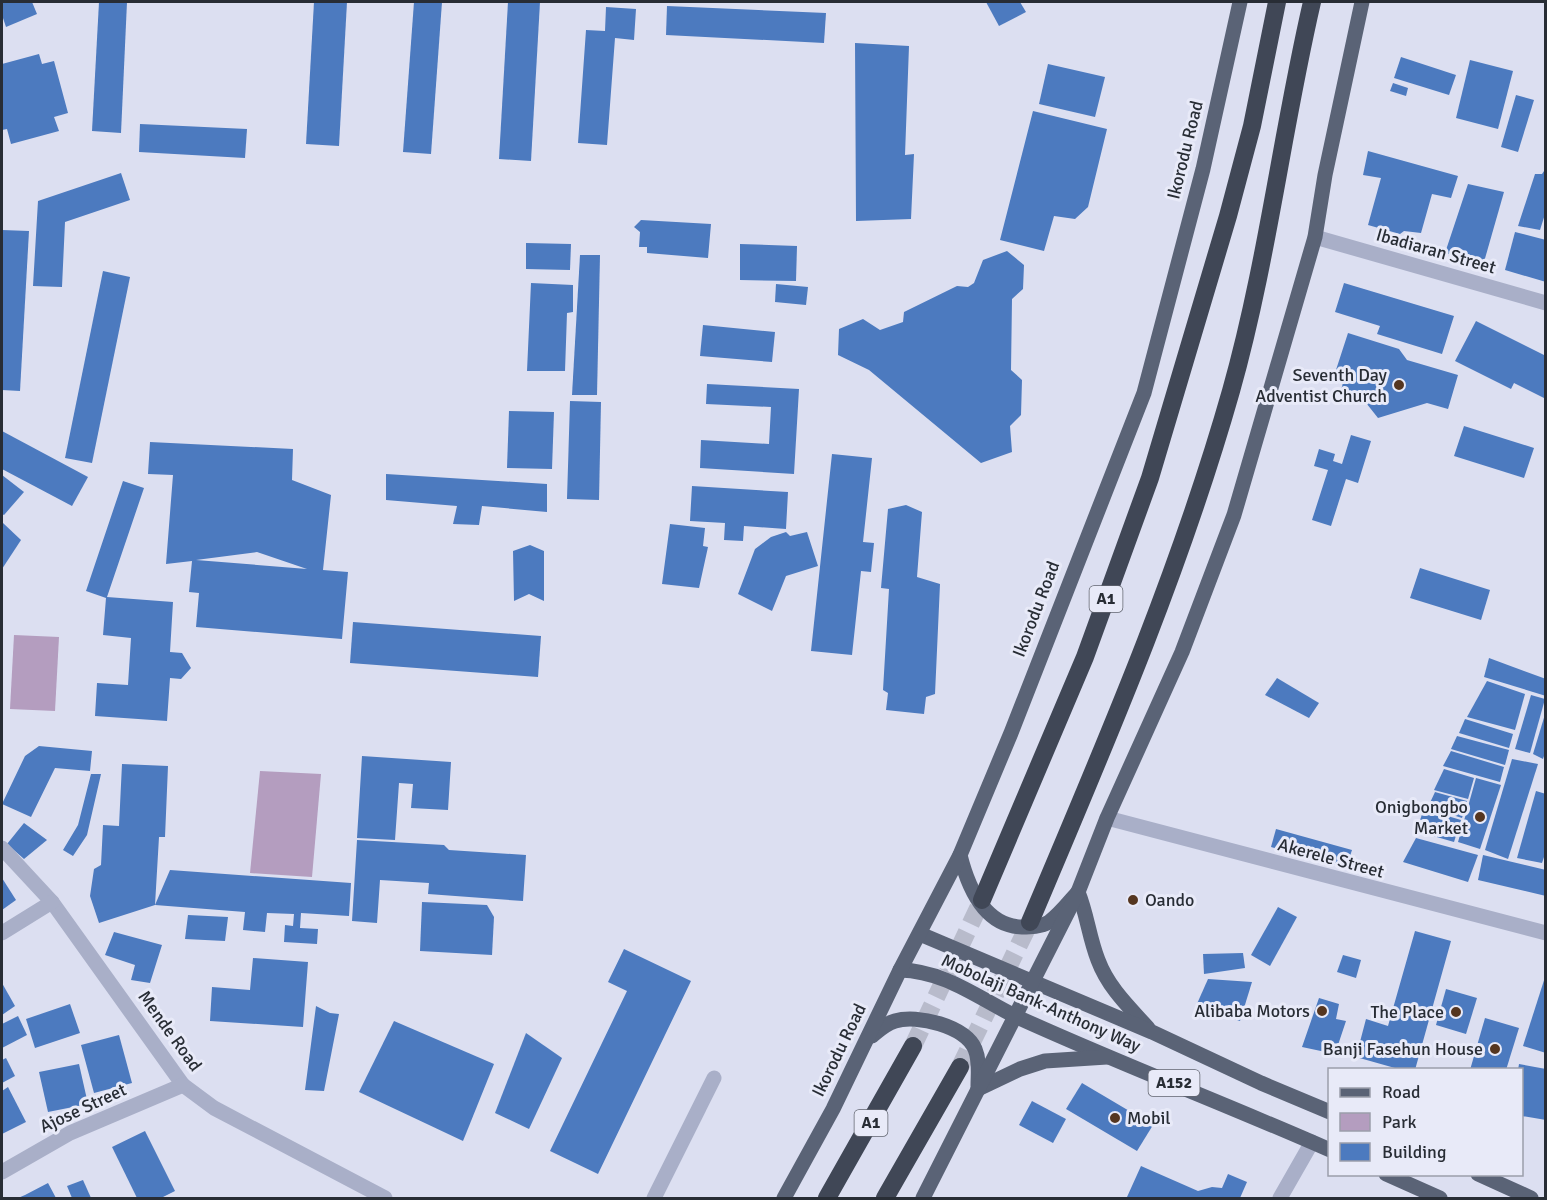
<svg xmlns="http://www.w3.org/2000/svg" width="1547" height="1200" viewBox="0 0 1547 1200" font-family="Signika,sans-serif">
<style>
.green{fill:#b49dbf}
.building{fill:#4c7abf;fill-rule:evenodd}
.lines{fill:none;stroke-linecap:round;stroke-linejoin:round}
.motorway-tunnel{stroke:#b8bbcb;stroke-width:18;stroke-dasharray:18 9;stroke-linecap:butt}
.minor{stroke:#a9afc8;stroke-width:15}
.primary{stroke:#5a6376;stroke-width:15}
.motorway{stroke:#404756;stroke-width:18}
.poi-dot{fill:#553620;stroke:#e8eaf8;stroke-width:2}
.labels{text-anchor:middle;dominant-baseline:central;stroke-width:6;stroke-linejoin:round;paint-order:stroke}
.shield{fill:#e8eaf8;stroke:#626670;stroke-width:1.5}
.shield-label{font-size:16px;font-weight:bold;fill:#282d35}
.street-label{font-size:18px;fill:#282d35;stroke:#e8eaf8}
.poi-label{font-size:18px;fill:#282d35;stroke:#e8eaf8;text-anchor:end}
</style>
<rect width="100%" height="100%" fill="#dcdff1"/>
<g class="green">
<path d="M14 635 59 637 55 711 10 709Z"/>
<path d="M260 771 321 774 312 877 250 873Z"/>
</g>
<g class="building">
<path d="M2 2H32L37 14 6 27 2 15Z"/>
<path d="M99 2H127L121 133 92 131Z"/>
<path d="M314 2H347L339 146 306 144Z"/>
<path d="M414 2H442L431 154 403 152Z"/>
<path d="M508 2H540L531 161 499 159Z"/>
<path d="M986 2H1020L1026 12 999 26Z"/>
<path d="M667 6 826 13 824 43 666 35Z"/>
<path d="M606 7 636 9 634 40 615 38 607 145 578 143 586 30 605 31Z"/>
<path d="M855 43 909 46 905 155 914 154 911 219 856 221Z"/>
<path d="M39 54 42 64 54 61 68 113 54 117 59 131 11 144 7 129 2 130V64Z"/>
<path d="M1401 57 1456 75 1449 95 1394 78Z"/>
<path d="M1470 60 1513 71 1498 129 1456 118Z"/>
<path d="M1048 64 1105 77 1095 117 1039 104Z"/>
<path d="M1393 83 1408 88 1406 96 1390 91Z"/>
<path d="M1516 95 1534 100 1518 152 1501 147Z"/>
<path d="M1033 111 1107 129 1088 207 1075 219 1054 216 1044 251 1000 240Z"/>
<path d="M140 124 247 129 245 158 139 152Z"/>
<path d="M1368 151 1458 176 1451 198 1432 194 1421 233 1404 231 1400 234 1368 225 1381 178 1363 175Z"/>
<path d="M1546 168V211L1540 230 1518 226 1535 174H1542Z"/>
<path d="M121 173 130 200 65 222 62 287 33 286 38 201Z"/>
<path d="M1468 184 1504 192 1484 262 1445 253Z"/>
<path d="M641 220 711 224 708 258 647 253V247H639L640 232 634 227Z"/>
<path d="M2 230 29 231 20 391 2 390Z"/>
<path d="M1515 232 1546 240V282L1505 270Z"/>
<path d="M526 243 571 244 570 270 526 269Z"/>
<path d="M740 244 797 246 796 281 740 280Z"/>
<path d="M1007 251 1024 265 1023 289 1012 299 1011 370 1022 380 1021 415 1010 426 1012 452 981 463 869 370 838 355 839 329 863 319 880 330 903 322 904 312 957 286 968 287 974 283 983 260Z"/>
<path d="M580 255H600L597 395H572Z"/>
<path d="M103 271 130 277 92 463 65 458Z"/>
<path d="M531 283 573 285V312L567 313 565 371H527Z"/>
<path d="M1344 283 1454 316 1442 354 1377 334 1380 326 1335 312Z"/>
<path d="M776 284 808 287 806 305 775 302Z"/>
<path d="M1476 321 1546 356V399L1514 383 1511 389 1455 361Z"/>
<path d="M703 325 775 332 772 362 700 356Z"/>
<path d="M1348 333 1399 349 1407 360 1458 375 1448 409 1427 403 1378 418 1359 394 1357 399 1340 394 1345 375 1335 373Z"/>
<path d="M707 384 799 389 794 474 700 468 701 440 769 444 771 407 706 404Z"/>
<path d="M570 401 601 402 599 500 567 499Z"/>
<path d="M509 411 554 412 552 469 507 468Z"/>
<path d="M1464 426 1534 448 1524 478 1454 456Z"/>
<path d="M2 431 88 477 72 506 2 469Z"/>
<path d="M1351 435 1371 441 1358 483 1346 479 1331 526 1312 520 1328 470 1314 466 1319 449 1335 454 1333 461 1342 464Z"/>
<path d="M150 442 293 449 292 480 331 495 323 570 348 572 342 639 196 627 199 593 189 592 192 561 166 564 173 475 148 474ZM257 552 307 569 196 560Z"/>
<path d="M832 454 872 458 863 542 874 543 871 572 861 571 852 655 811 651Z"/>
<path d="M386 474 547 484V512L482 506 479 525 453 524 457 506 386 500Z"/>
<path d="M2 475 24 492 4 515 2 514Z"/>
<path d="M123 481 144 488 107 597 173 602 170 652 182 653 191 668 181 679 170 678 167 721 95 716 97 683 128 685 131 638 103 635 106 598 86 591Z"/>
<path d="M692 486 788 492 786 529 744 526 743 541 724 540 725 523 690 521Z"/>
<path d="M906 505 922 512 917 577 940 584 935 694 926 697 924 714 886 710 888 693 883 690 889 589 881 588 888 509Z"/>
<path d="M3 523 21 540 2 569V525Z"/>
<path d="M670 524 705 528 703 546 708 547 699 588 662 584Z"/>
<path d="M786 532 790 536 807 532 818 566 786 576 772 611 738 594 755 549 771 537Z"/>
<path d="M530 545 544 551V601L529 594 514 601 513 551Z"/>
<path d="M1420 568 1490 590 1481 620 1410 598Z"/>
<path d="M353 622 541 636 538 677 350 663Z"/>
<path d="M1489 658 1546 679V696L1484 677Z"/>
<path d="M1277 678 1319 703 1309 718 1265 695Z"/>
<path d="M1487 681 1525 694 1515 730 1467 717Z"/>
<path d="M1531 695 1545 699 1530 753 1515 749Z"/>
<path d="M1546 711V750L1543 759 1533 754Z"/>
<path d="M1465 719 1513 734 1509 748 1459 733Z"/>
<path d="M1457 736 1509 750 1505 765 1451 749Z"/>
<path d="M39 746 92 751 90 771 55 768 31 817 2 804 25 756Z"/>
<path d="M1451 751 1504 767 1500 782 1443 766Z"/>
<path d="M362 756 451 762 448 810 411 808 413 784 399 783 395 840 357 838Z"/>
<path d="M1512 759 1538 764 1508 859 1485 850Z"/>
<path d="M122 764 168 766 165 837H159L155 905 99 923 90 896 94 869 101 865 103 825 119 826Z"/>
<path d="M1444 769 1474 778 1468 799 1434 790Z"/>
<path d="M91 774H101L87 835 73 856 63 850 78 825Z"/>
<path d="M1476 778 1501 785 1480 849 1458 842Z"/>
<path d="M1536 791 1546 794V851L1542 863 1517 858Z"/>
<path d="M1435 792 1467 801 1462 818 1428 807Z"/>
<path d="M1424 809 1461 820 1454 842 1416 831Z"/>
<path d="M24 823 47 840 24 859 7 844Z"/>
<path d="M1276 829 1352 850 1346 868 1271 847Z"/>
<path d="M1416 838 1478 855 1468 882 1403 862Z"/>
<path d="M357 840 444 845 449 850 526 855 523 901 428 894 429 883 380 880 377 923 352 921Z"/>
<path d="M1483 855 1546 870V896L1478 880Z"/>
<path d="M170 870 351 883 349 916 301 913 300 928 318 929 317 944 284 942 285 925 293 926 294 914 267 913 265 932 243 930 245 912 155 905Z"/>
<path d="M2 878 16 900 2 910Z"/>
<path d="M422 902 487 905 494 917 492 955 420 951Z"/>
<path d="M1278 907 1297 917 1270 966 1251 955Z"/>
<path d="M188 915 228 917 225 941 185 939Z"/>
<path d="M1415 931 1451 941 1415 1070H1402L1356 1057 1366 1019 1388 1026Z"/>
<path d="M114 932 162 945 150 983 131 980 135 965 105 955Z"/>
<path d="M624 949 691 981 598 1174 550 1151 627 991 608 982Z"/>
<path d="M1243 953 1245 968 1204 974 1203 954Z"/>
<path d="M1343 955 1361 960 1356 978 1337 972Z"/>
<path d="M253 958 308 962 303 1027 210 1021 212 987 250 990Z"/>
<path d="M1546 974V1053L1523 1046Z"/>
<path d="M1208 979 1252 982 1240 1021 1196 1006Z"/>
<path d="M2 983 15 1006 2 1015Z"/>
<path d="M1446 989 1477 998 1466 1034 1436 1025Z"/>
<path d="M1319 998 1339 1004 1336 1019 1346 1021 1335 1054 1302 1047Z"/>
<path d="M70 1004 80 1033 35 1048 26 1019Z"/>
<path d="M316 1006 330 1013 339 1014 324 1091 305 1090Z"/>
<path d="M18 1016 27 1035 2 1048V1024Z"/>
<path d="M1485 1018 1519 1028 1506 1070H1470Z"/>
<path d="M394 1021 494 1064 463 1141 359 1092Z"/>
<path d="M526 1033 562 1058 529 1129 495 1113Z"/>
<path d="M119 1035 132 1083 94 1093 81 1045Z"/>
<path d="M6 1058 15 1076 2 1083V1060Z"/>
<path d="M79 1064 88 1104 48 1112 39 1072Z"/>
<path d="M1519 1064 1546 1069V1120L1522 1116V1070H1518Z"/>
<path d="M1082 1083 1153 1125 1137 1151 1066 1109Z"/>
<path d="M8 1087 26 1122 2 1134V1091Z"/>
<path d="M1032 1101 1066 1119 1053 1143 1019 1125Z"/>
<path d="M145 1131 175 1191 161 1198H137L112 1147Z"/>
<path d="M1141 1166 1198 1191 1212 1187 1222 1188 1228 1174 1247 1182 1240 1198H1132L1127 1197Z"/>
<path d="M83 1180 91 1198H72L67 1186Z"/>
<path d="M48 1183 56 1198H18L25 1195Z"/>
</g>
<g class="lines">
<g class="motorway-tunnel">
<path d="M913 1046 982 900"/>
<path d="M960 1067 1030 922"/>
</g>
<g class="minor">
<path d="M1315 237 1546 303"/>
<path d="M1107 818 1546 933"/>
<path d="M2 848 52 902 183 1085 214 1108 385 1198"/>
<path d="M2 933 52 902"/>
<path d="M2 1172 70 1133 183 1085"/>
<path d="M654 1198 714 1078"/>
<path d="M1280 1198 1312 1142"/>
</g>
<g class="primary">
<path d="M960 855C968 887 984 926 1022 927 1030 927 1041 927 1049 922 1060 914 1069 902 1078 892 1087 914 1089 937 1098 960 1108 987 1128 1006 1148 1028"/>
<path d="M920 934 1152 1032 1261 1083 1330 1112"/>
<path d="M900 970C945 971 978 998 1017 1017 1120 1064 1226 1104 1330 1150"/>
<path d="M872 1036C879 1030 885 1024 895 1021 917 1014 965 1026 975 1049 980 1061 978 1073 978 1086"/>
<path d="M978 1089 1020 1069 1045 1061 1107 1057"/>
<path d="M1386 1174 1440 1198"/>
<path d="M1478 1174 1531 1198"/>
<path d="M784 1198 833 1109 900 970 960 855 1011 733 1144 393 1203 169 1240 2"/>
<path d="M923 1198 1078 892 1107 818 1182 652 1234 515 1315 237 1325 175 1362 2"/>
</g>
<g class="motorway">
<path d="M982 900 1085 657 1150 478 1228 216 1252 126 1277 2"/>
<path d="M1030 922C1104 747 1179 574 1231 391 1267 264 1282 131 1312 2"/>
<path d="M827 1198 913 1046"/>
<path d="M885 1198 960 1067"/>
</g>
</g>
<g class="poi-dot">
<circle cx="1399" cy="385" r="6"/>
<circle cx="1480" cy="817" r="6"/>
<circle cx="1133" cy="900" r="6"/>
<circle cx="1322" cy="1011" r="6"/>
<circle cx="1456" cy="1012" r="6"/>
<circle cx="1495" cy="1049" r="6"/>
<circle cx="1115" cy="1118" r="6"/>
</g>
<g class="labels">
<g class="shield">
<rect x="1089.5" y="586" width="33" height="26" rx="4.5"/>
<rect x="1148.5" y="1070" width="51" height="26" rx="4.5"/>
<rect x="854.5" y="1110" width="33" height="26" rx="4.5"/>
</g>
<g class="shield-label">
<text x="1106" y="599">A1</text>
<text x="1174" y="1083">A152</text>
<text x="871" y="1123">A1</text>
</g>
<g class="street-label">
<text transform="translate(1185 150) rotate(-76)">Ikorodu Road</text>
<text transform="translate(1436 251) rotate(16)">Ibadiaran Street</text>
<text transform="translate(1036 609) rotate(-69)">Ikorodu Road</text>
<text transform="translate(1331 858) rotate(15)">Akerele Street</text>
<text transform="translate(1041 1003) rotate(24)">Mobolaji Bank-Anthony Way</text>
<text transform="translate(170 1031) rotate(54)">Mende Road</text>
<text transform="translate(839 1050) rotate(-64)">Ikorodu Road</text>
<text transform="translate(83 1108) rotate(-25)">Ajose Street</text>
</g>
<g class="poi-label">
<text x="1387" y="375">Seventh Day<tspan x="1387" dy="21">Adventist Church</tspan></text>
<text x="1468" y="807">Onigbongbo<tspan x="1468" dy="21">Market</tspan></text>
<text x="1145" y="900" text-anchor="start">Oando</text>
<text x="1310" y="1011">Alibaba Motors</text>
<text x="1444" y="1012">The Place</text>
<text x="1483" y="1049">Banji Fasehun House</text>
<text x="1127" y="1118" text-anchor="start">Mobil</text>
</g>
</g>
<rect width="1547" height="1200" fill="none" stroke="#282d35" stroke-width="6"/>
<rect x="1328" y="1068" width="195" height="108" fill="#e8eaf8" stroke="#9b9eaa" stroke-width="1.5"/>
<rect x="1340" y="1088" width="30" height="9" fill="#5a6376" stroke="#9b9eaa" stroke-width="1.5"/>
<text x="1382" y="1098" font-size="18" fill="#282d35">Road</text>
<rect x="1340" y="1113" width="30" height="18" fill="#b49dbf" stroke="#9b9eaa" stroke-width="1.5"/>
<text x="1382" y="1128" font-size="18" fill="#282d35">Park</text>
<rect x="1340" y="1143" width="30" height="18" fill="#4c7abf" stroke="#9b9eaa" stroke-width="1.5"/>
<text x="1382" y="1158" font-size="18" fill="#282d35">Building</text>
</svg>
